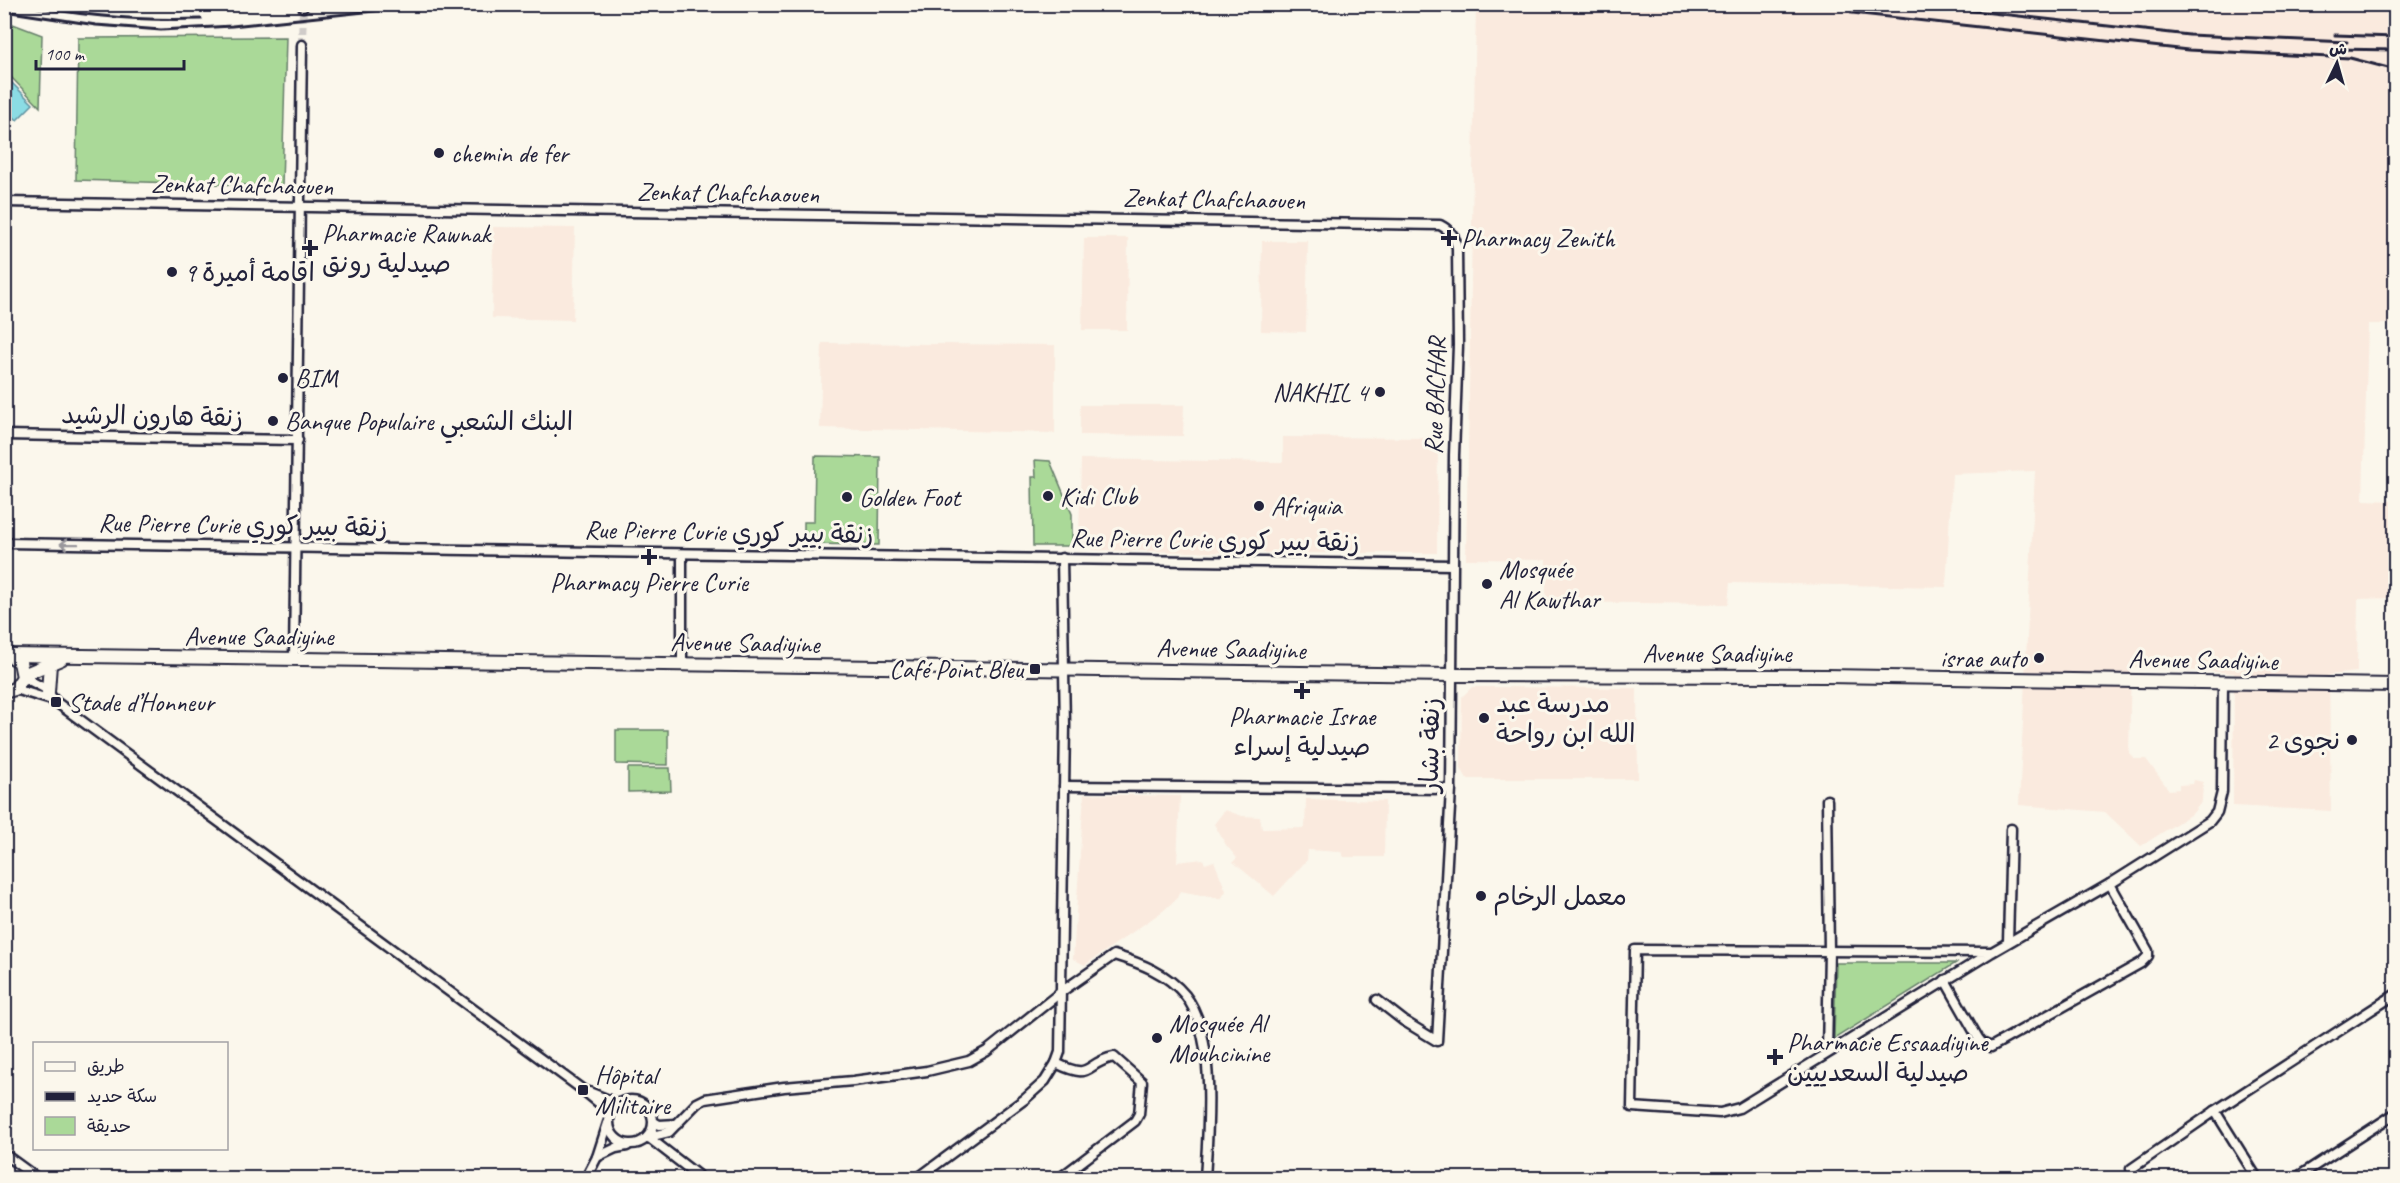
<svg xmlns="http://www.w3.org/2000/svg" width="2400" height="1183" viewBox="0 0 2400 1183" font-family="Caveat,'Playpen Sans Arabic',sans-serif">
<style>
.built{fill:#faeade}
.green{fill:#aad998;stroke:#667e6a;stroke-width:1.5}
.water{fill:#8bdce4;stroke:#6192a0;stroke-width:1.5}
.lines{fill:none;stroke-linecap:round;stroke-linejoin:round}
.minor-tunnel{stroke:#d0ccc9;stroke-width:8;stroke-dasharray:8 4;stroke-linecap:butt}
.minor-casing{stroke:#22223b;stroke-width:13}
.secondary-casing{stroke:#22223b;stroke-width:16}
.minor{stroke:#fbf7ec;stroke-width:8}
.secondary{stroke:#fbf7ec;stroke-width:12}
.rail{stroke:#22223b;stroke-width:3}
.oneway{stroke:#99979c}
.poi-dot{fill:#22223b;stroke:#fbf7ec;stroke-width:2}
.labels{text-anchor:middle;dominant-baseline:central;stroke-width:6;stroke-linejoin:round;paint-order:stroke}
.poi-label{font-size:26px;fill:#22223b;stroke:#fbf7ec;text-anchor:start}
.street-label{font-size:26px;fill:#22223b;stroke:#fbf7ec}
</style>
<rect width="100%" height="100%" fill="#fbf7ec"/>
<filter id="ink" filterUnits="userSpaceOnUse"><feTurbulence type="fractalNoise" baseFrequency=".0167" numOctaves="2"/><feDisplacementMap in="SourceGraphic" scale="12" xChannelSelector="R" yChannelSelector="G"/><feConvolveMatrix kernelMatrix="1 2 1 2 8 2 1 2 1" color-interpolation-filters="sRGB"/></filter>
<g filter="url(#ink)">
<g class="built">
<path d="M1476 5H2395V324H2368L2363 500 2395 501V598L2358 599 2357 672 2329 675 2331 811 2233 806 2234 673 2131 667 2129 753 2135 759H2146L2169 790 2179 789V785L2193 784 2194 780 2203 782 2202 801 2193 813 2141 846 2105 812 2019 805 2035 471 1952 474 1946 587 1730 583 1728 604 1546 602V560L1466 559Z"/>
<path d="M493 227 575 228 573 320 492 318Z"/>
<path d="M1084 238H1128L1127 330H1082Z"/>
<path d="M1262 241H1308L1306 332 1261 331Z"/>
<path d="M822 343 1055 345V433L820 428Z"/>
<path d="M1080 405H1184L1183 436 1080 435Z"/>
<path d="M1283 437 1438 438 1437 553H1251L1093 550 1079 537 1081 459 1283 462Z"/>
<path d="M1472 687 1637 688 1638 779H1467L1461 768 1462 697Z"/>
<path d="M1084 794 1180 796 1177 862 1203 859 1205 864 1214 861 1226 891 1221 899 1180 891 1177 898 1163 911 1085 965 1073 959Z"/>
<path d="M1306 799 1385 801 1384 857H1344L1341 852 1308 850 1307 860 1274 896 1233 862 1237 858 1226 845 1214 824 1225 810 1242 816 1260 817 1262 829 1305 828Z"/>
</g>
<g class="green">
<path d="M5 21 42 35 40 107 10 76Z"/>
<path d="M286 37 282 186 76 180 78 38Z"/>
<path d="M815 456 880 457 879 545 804 544V522H814Z"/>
<path d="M1035 460 1050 461 1072 514V546H1033L1032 477H1036Z"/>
<path d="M616 730H668V765L616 764Z"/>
<path d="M670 768 671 791 628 792V768Z"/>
<path d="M1836 963H1956L1834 1039Z"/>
</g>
<path class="water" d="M6 77 33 104 17 120 5 108Z"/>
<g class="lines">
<path class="minor-tunnel" d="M302 45 303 7"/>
<defs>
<g id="minor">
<path d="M303 7V4"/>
<path d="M4 202C483 211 962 216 1440 225 1451 231 1455 236 1457 248L1458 345 1454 455 1451 789 1437 1041 1404 1021 1377 1000"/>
<path d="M4 435 298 440"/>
<path d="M4 543C487 549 970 556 1452 565"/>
<path d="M294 658 302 45"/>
<path d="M682 664V554"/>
<path d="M23 677 44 688 56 702 583 1090 611 1113"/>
<path d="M15 689 55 701"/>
<path d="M1064 786 1451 789"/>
<path d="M2008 942 2011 829"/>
<path d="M1992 952 1635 950 1632 1107 1720 1113 1739 1108 1992 952 2110 884 2210 821 2217 812 2222 792 2223 683"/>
<path d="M1945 980 1978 1038 1982 1043 1991 1047 2141 963 2148 956V951L2110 884"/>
<path d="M1827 1053 1829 951 1827 800"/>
<path d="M1056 1063C1094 1082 1083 1063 1114 1057L1142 1082 1139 1114 1135 1121 1060 1178"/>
<path d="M589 1092 619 1104"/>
<circle cx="631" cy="1122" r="22"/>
<path d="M2215 1111 2257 1178"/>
<path d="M654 1122 659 1125 677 1124"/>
<path d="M648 1137 669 1132 697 1103 705 1099 784 1087 853 1081 927 1071 969 1061 987 1051 1061 992 1114 955C1140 963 1167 973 1185 995 1217 1036 1208 1129 1205 1178"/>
<path d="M648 1137 701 1178"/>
<path d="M4 1154 37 1178"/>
<path d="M597 1157 616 1148 627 1146"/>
<path d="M2131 1169 2215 1111 2396 994"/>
<path d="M586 1178 597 1157 608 1123"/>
<path d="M918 1178 1025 1099 1045 1081 1056 1063 1060 1052 1065 726 1062 558"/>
<path d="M2296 1178 2396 1113"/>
</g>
<g id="secondary">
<path d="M10 655 1452 675 1826 676 2396 685"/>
<path d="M23 675 61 659"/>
<path d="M4 692 15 689 23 677 20 662 9 655"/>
<path d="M48 692 50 664"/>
</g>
</defs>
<use href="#minor" class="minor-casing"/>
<use href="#secondary" class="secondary-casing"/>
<use href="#minor" class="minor"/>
<use href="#secondary" class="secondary"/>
<g class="rail">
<path d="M23 4C81 16 142 21 201 19"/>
<path d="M1911 4 2189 35 2347 42"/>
<path d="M4 11 96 25 161 30 232 26 440 4"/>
<path d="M1852 13 2188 50 2350 58 2396 70"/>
<path d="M2335 35 2396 37"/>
<path d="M2334 49 2396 50"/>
</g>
</g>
<defs><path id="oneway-shaft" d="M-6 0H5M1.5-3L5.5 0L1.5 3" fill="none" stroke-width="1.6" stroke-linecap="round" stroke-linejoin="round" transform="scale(1.5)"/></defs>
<use class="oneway" href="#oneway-shaft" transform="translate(69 544) rotate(-179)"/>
</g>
<g class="poi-dot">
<circle cx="439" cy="153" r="6"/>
<path d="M1446 229h6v6h6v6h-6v6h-6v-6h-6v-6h6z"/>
<path d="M307 239h6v6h6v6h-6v6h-6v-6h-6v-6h6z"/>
<circle cx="172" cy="272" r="6"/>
<circle cx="283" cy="378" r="6"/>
<circle cx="1380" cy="392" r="6"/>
<circle cx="273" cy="421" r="6"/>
<circle cx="1048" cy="496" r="6"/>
<circle cx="847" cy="497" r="6"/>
<circle cx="1259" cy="506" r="6"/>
<path d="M646 548h6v6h6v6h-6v6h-6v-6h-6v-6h6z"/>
<circle cx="1487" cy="584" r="6"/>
<circle cx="2039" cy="658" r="6"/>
<rect x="1029" y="663" width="12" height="12" rx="3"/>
<path d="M1299 682h6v6h6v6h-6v6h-6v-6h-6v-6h6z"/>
<rect x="50" y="696" width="12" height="12" rx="3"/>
<circle cx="1484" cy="718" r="6"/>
<circle cx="2352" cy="740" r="6"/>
<circle cx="1481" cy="896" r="6"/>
<circle cx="1157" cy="1038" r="6"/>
<path d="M1772 1048h6v6h6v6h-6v6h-6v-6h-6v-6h6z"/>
<rect x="577" y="1084" width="12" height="12" rx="3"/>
</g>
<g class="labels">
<g class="poi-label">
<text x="451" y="153">chemin de fer</text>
<text x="322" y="233">Pharmacie Rawnak<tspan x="322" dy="30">صيدلية رونق</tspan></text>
<text x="1461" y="238">Pharmacy Zenith</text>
<text x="184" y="272">اقامة أميرة 9</text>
<text x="295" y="378">BIM</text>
<text x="1368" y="392" text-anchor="end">NAKHIL 4</text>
<text x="285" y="421">Banque Populaire البنك الشعبي</text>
<text x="1060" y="496">Kidi Club</text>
<text x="859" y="497">Golden Foot</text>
<text x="1271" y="506">Afriquia</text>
<text x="1499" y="569">Mosquée<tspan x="1499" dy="30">Al Kawthar</tspan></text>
<text x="649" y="582" text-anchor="middle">Pharmacy Pierre Curie</text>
<text x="2027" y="658" text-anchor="end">israe auto</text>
<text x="1023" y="669" text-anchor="end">Café Point Bleu</text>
<text x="68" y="702">Stade d’Honneur</text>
<text x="1496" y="703">مدرسة عبد<tspan x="1496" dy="30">الله ابن رواحة</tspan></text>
<text x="1302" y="716" text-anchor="middle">Pharmacie Israe<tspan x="1302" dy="30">صيدلية إسراء</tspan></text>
<text x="2340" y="740" text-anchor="end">نجوى 2</text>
<text x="1493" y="896">معمل الرخام</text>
<text x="1169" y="1023">Mosquée Al<tspan x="1169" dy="30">Mouhcinine</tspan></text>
<text x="1787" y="1042">Pharmacie Essaadiyine<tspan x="1787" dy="30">صيدلية السعدييين</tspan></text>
<text x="595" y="1075">Hôpital<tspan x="595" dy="30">Militaire</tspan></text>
</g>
<g class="street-label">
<text transform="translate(242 185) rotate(1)">Zenkat Chafchaouen</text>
<text transform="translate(728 193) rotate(1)">Zenkat Chafchaouen</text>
<text transform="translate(1214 199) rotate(1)">Zenkat Chafchaouen</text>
<text transform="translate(1435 396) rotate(-88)">Rue BACHAR</text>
<text transform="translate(152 416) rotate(1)">زنقة هارون الرشيد</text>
<text transform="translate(243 525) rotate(1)">Rue Pierre Curie زنقة بيير كوري</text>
<text transform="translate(729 532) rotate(1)">Rue Pierre Curie زنقة بيير كوري</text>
<text transform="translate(1215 540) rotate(1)">Rue Pierre Curie زنقة بيير كوري</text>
<text x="259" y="636">Avenue Saadiyine</text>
<text transform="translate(745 643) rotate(1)">Avenue Saadiyine</text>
<text transform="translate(1231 649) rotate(1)">Avenue Saadiyine</text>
<text x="1717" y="653">Avenue Saadiyine</text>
<text transform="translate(2203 660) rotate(1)">Avenue Saadiyine</text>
<text transform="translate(1430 745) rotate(-89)">زنقة بشار</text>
</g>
</g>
<rect width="2400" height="1183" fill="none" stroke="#fbf7ec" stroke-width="24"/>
<rect x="12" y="12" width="2376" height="1159" fill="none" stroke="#22223b" stroke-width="2" filter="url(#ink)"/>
<rect x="33" y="1042" width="195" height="108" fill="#fbf7ec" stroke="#a4a2a5" stroke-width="1.5"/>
<rect x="45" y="1062" width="30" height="9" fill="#fbf7ec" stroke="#a4a2a5" stroke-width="1.5"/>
<text x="87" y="1072" font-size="18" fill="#22223b">طريق</text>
<rect x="45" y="1092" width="30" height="9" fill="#22223b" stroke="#a4a2a5" stroke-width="1.5"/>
<text x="87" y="1102" font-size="18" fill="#22223b">سكة حديد</text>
<rect x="45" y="1117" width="30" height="18" fill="#aad998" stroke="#a4a2a5" stroke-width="1.5"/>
<text x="87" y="1132" font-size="18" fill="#22223b">حديقة</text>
<g transform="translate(2337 63) rotate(5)" stroke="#fbf7ec" stroke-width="4.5" paint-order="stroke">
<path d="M0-4.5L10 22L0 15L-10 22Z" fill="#22223b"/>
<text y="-9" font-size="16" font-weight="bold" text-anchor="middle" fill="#22223b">ش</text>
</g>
<path d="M36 60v9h148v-9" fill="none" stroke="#22223b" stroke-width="3"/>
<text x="45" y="60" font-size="18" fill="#22223b" stroke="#fbf7ec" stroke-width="4.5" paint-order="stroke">100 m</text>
</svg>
